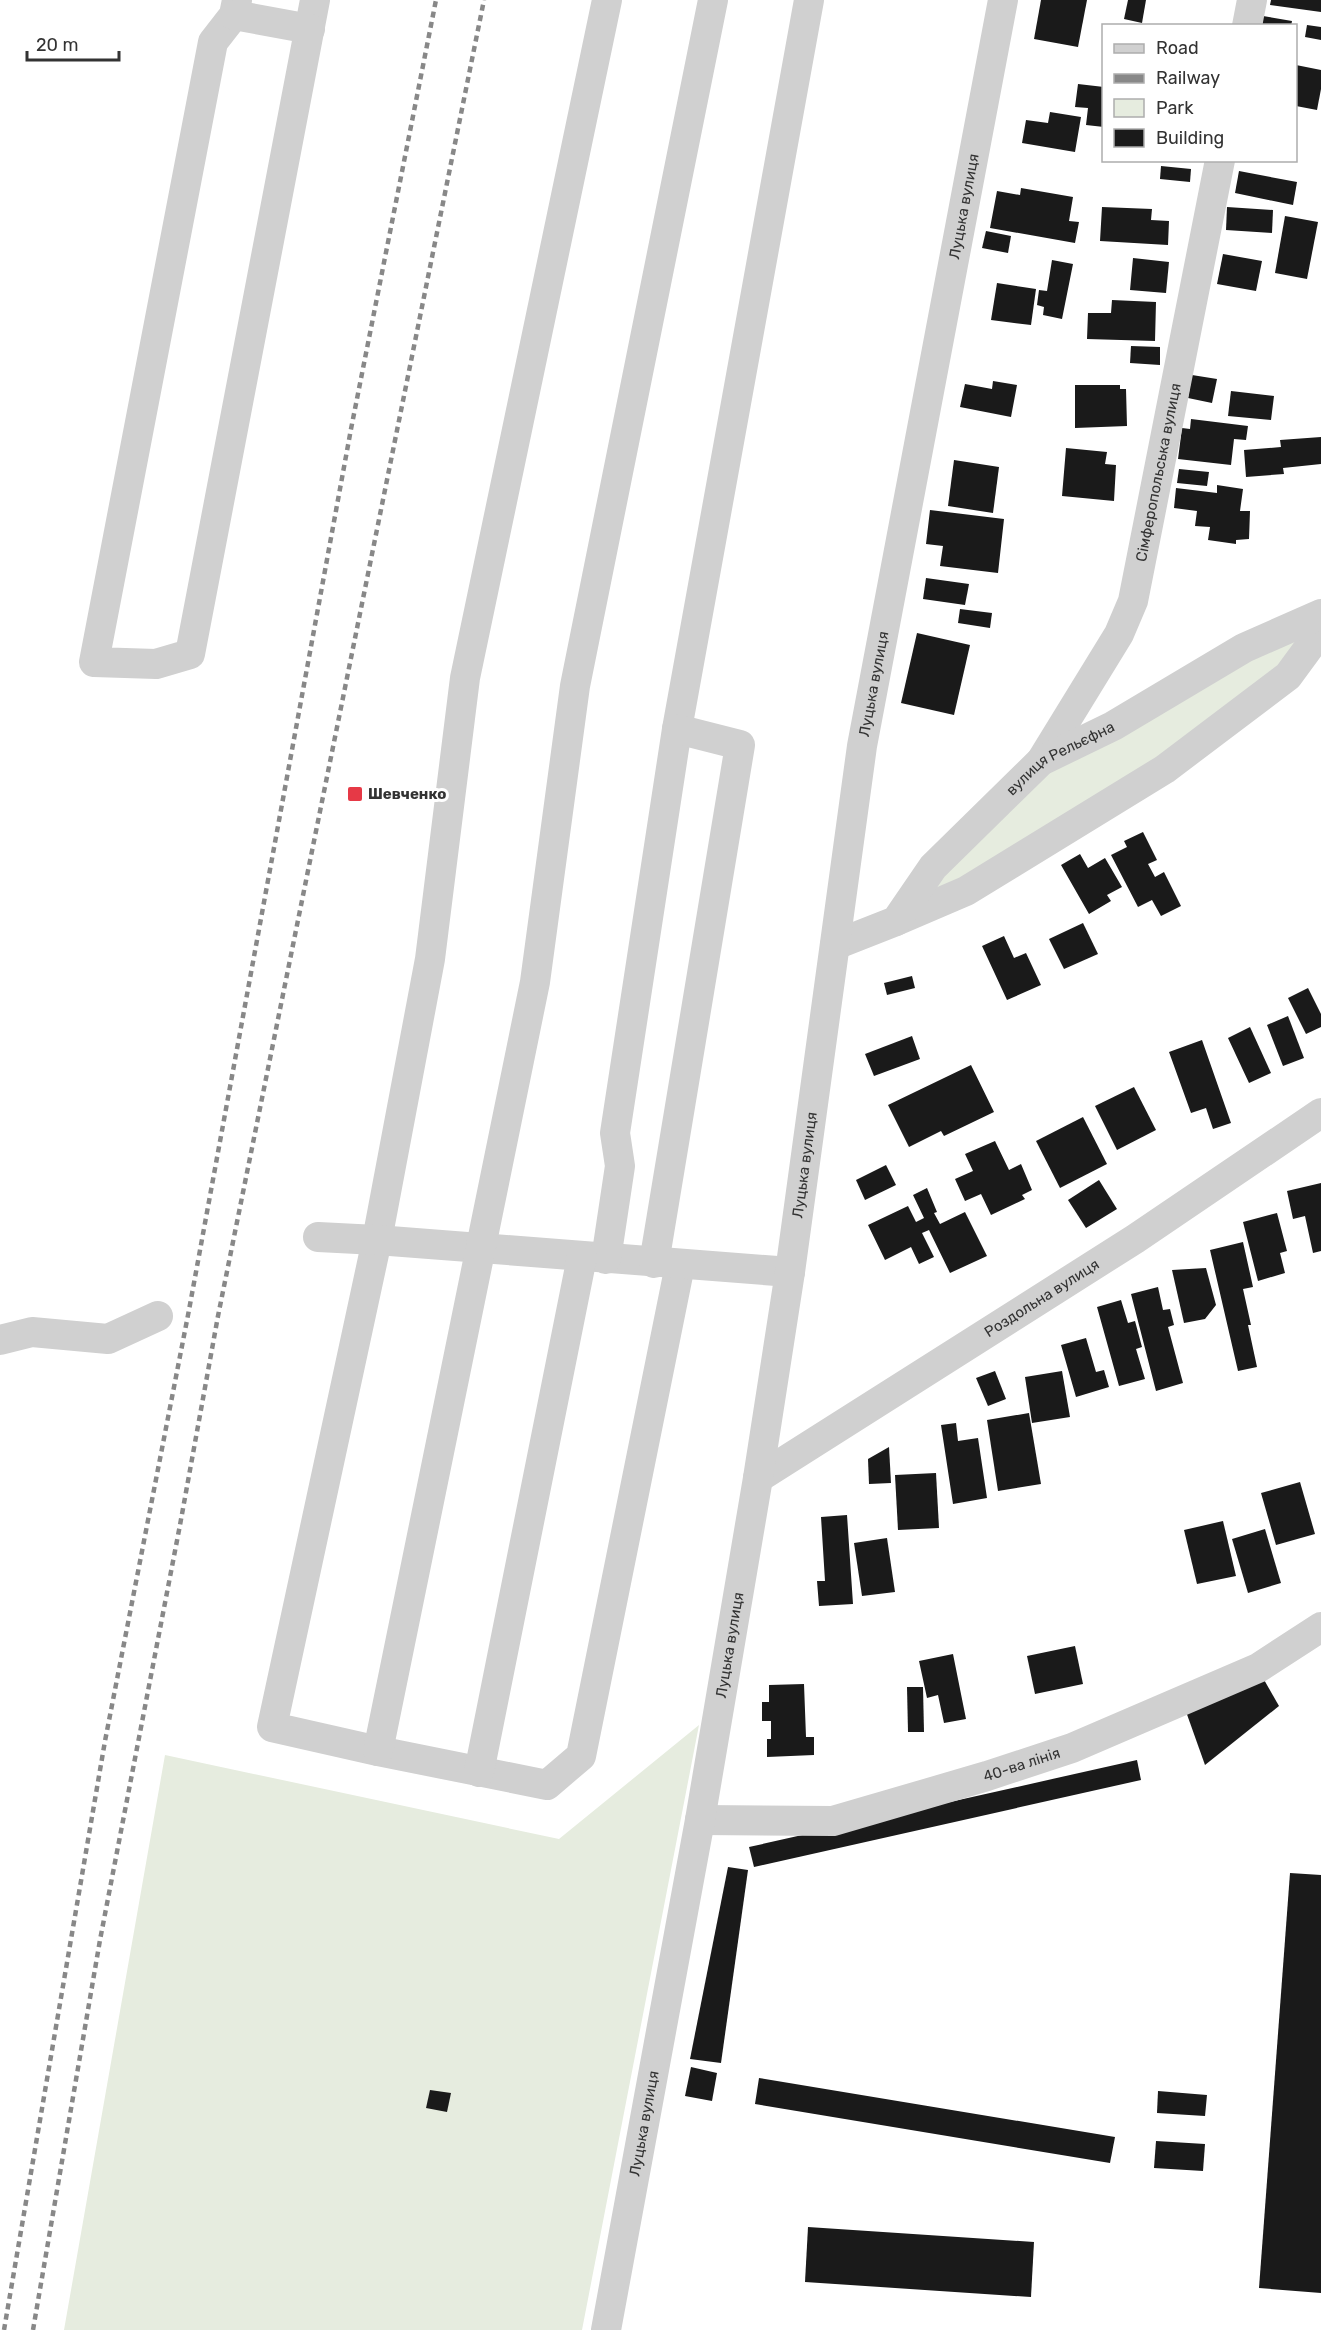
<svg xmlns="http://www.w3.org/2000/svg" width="1321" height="2330" viewBox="0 0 1321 2330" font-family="Rubik,sans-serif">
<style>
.green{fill:#e6ecdf}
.building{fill:#1a1a1a}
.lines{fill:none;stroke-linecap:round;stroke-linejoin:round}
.minor{stroke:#d0d0d0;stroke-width:30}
.rail{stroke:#888;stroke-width:4.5;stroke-dasharray:6 4.5;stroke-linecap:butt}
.poi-dot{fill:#e63946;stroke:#fff;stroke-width:2}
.labels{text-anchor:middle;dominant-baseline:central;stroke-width:6;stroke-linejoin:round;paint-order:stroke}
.street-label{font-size:15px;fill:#333;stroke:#fff}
.poi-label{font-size:15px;font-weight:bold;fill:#333;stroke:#fff;text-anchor:start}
</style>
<rect width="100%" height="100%" fill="#fff"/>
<g class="green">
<path d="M1310 632 1283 672 1165 760 917 906 942 871 1045 771 1248 656Z"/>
<path d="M699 1725 582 2330H64L165 1755 559 1839Z"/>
</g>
<g class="building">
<path d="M1041 0H1087L1078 47 1034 39Z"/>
<path d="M1128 0H1146L1142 23 1124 19Z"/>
<path d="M1271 0H1321V12L1270 5Z"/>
<path d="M1263 16 1292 21 1291 26H1262Z"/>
<path d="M1307 25 1321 27V40L1305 37Z"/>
<path d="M1296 65 1321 70V89L1317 110 1296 106Z"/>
<path d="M1078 84 1104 87V127L1086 125 1088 108 1075 107Z"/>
<path d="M1050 112 1081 117 1075 152 1022 143 1026 120 1048 123Z"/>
<path d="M1161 166 1191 169 1190 182 1160 179Z"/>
<path d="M1239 171 1297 182 1293 205 1235 193Z"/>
<path d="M1021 188 1073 197 1069 221 1079 222 1075 243 990 228 997 191 1020 195Z"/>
<path d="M1102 207 1152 209 1151 220 1169 221 1168 245 1100 241Z"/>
<path d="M1227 207 1273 210 1272 233 1226 230Z"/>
<path d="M1285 216 1318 222 1307 279 1275 273Z"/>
<path d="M986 231 1011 236 1008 253 982 248Z"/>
<path d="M1223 254 1262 261 1256 291 1217 284Z"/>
<path d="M1133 258 1169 262 1166 293 1130 290Z"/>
<path d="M1052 260 1073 264 1062 319 1043 315 1044 307 1037 305 1039 290 1047 291Z"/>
<path d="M997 283 1036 289 1031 325 991 320Z"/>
<path d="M1112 300 1156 302 1155 341 1087 339 1088 313H1111Z"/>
<path d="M1131 346 1160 347V365L1130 363Z"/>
<path d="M1192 375 1217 379 1212 403 1188 398Z"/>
<path d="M993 381 1017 385 1011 417 960 407 965 384 992 389Z"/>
<path d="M1075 385H1120V389H1126L1127 426 1075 428Z"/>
<path d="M1231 391 1274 396 1271 420 1228 416Z"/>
<path d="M1191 419 1248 426 1246 440 1234 439 1231 465 1178 459 1182 428 1190 429Z"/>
<path d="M1321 437V464L1283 468 1284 474 1246 477 1244 450 1281 447 1280 440Z"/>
<path d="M1066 448 1107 452 1105 464 1116 465 1114 501 1062 496Z"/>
<path d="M954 460 999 467 993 513 948 506Z"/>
<path d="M1179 469 1209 472 1207 486 1177 483Z"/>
<path d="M1217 485 1243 489 1240 511H1250L1249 539 1236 540V544L1208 540 1210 527 1195 526 1197 511 1174 508 1176 488 1217 493Z"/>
<path d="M930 510 1004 519 998 573 940 566 943 546 926 544Z"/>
<path d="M926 578 969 584 965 605 923 599Z"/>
<path d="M960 609 992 613 990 628 958 623Z"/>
<path d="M917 633 970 645 954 715 901 703Z"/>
<path d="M1143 832 1157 860 1148 864 1155 877 1164 872 1181 906 1161 916 1152 900 1138 907 1111 855 1127 847 1124 841Z"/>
<path d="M1080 854 1088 868 1105 858 1122 887 1107 895 1111 901 1089 914 1061 865Z"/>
<path d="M1083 923 1098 954 1064 969 1049 939Z"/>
<path d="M1004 936 1014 958 1026 953 1041 985 1007 1000 982 946Z"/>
<path d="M912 976 915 988 887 995 884 983Z"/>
<path d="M1308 988 1321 1014V1027L1306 1034 1288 998Z"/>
<path d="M1288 1016 1304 1058 1283 1066 1267 1025Z"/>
<path d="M1250 1027 1271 1073 1249 1083 1228 1038Z"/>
<path d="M912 1036 920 1059 874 1076 865 1054Z"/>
<path d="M1202 1040 1231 1123 1213 1129 1206 1108 1191 1113 1169 1052Z"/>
<path d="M971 1065 994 1112 944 1136 941 1131 909 1147 888 1105Z"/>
<path d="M1134 1087 1156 1130 1117 1150 1095 1106Z"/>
<path d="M1083 1117 1107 1164 1060 1188 1036 1141Z"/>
<path d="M995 1141 1009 1170 1021 1164 1032 1190 1022 1195 1025 1199 991 1215 981 1194 965 1201 955 1179 973 1171 965 1154Z"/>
<path d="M886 1165 896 1185 865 1200 856 1180Z"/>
<path d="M1099 1180 1117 1209 1086 1228 1068 1200Z"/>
<path d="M1321 1183V1251L1313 1253 1305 1216 1293 1219 1287 1191Z"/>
<path d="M927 1188 937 1212 934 1213 940 1224 965 1212 987 1256 950 1273 929 1230 922 1233 934 1257 919 1264 911 1247 885 1260 868 1225 908 1206 916 1222 924 1218 913 1195Z"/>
<path d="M1277 1213 1287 1251 1280 1253 1285 1273 1258 1281 1243 1222Z"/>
<path d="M1243 1242 1253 1287 1243 1289 1251 1325H1248L1257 1367 1238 1371 1210 1250Z"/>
<path d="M1206 1268 1216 1305 1205 1319 1184 1323 1172 1270Z"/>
<path d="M1158 1287 1163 1310 1170 1309 1174 1325 1168 1327 1183 1383 1156 1391 1131 1294Z"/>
<path d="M1121 1300 1128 1323 1135 1321 1142 1347 1136 1349 1145 1379 1119 1386 1097 1307Z"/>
<path d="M1086 1338 1096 1372 1104 1370 1109 1387 1076 1397 1061 1345Z"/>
<path d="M995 1371 1006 1399 988 1406 976 1378Z"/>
<path d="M1062 1371 1070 1417 1032 1423 1025 1377Z"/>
<path d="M1029 1413 1041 1484 998 1491 987 1420Z"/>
<path d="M956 1423 958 1441 978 1438 987 1498 953 1504 941 1425Z"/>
<path d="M889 1447 891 1483 869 1484 868 1459Z"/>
<path d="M936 1473 939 1528 898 1530 895 1475Z"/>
<path d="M1300 1482 1315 1534 1276 1545 1261 1493Z"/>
<path d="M847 1515 853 1604 819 1606 817 1581H825L821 1517Z"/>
<path d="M1223 1521 1236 1576 1197 1584 1184 1530Z"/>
<path d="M1265 1529 1281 1583 1248 1593 1232 1539Z"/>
<path d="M887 1538 895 1592 862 1596 854 1543Z"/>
<path d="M1075 1646 1083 1684 1035 1694 1027 1656Z"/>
<path d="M953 1654 966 1719 944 1723 938 1695 927 1698 919 1661Z"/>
<path d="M1259 1671 1279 1706 1205 1765 1184 1706Z"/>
<path d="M804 1684 806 1737H814V1755L767 1757V1739H771V1721H762V1702H769V1685Z"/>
<path d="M907 1687H923L924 1732H908Z"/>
<path d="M1137 1760 1141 1780 754 1867 749 1847Z"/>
<path d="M728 1867 748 1870 721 2063 690 2059Z"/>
<path d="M1290 1873 1321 1875V2293L1259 2288Z"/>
<path d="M691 2067 717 2073 712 2101 685 2096Z"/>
<path d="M759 2078 1115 2137 1110 2163 755 2104Z"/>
<path d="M430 2090 451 2093 447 2112 426 2108Z"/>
<path d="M1158 2091 1207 2095 1205 2116 1157 2113Z"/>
<path d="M1156 2141 1205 2144 1203 2171 1154 2168Z"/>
<path d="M808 2227 1034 2242 1031 2297 805 2282Z"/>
</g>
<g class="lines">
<g class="minor">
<path d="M237 0 234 15 213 42 94 662 156 664 190 654 315 0"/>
<path d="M607 0 465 678 430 959 377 1240 272 1727 378 1751 547 1785 581 1756 680 1265"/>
<path d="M234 15 310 29"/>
<path d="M1247 26 1252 0"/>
<path id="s1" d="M1041 761 1119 634 1133 601 1220 160"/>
<path d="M896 921 966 891 1165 769 1288 676 1321 631"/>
<path id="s2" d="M835 945 896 921 933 867 1041 761 1113 726 1244 648 1321 614"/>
<path d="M318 1237 377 1240 790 1272"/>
<path d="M606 1259 620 1166 615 1133 677 729 809 0"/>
<path d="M654 1263 740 745 677 729"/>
<path d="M0 1340 32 1332 108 1339 158 1316"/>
<path id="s3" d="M758 1478 1135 1239 1321 1113"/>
<path d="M378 1751 535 982 575 686 713 0"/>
<path d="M479 1772 582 1257"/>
<path id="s4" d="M700 1820 833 1821 987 1776 1072 1748 1258 1668 1321 1627"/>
<path id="s5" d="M606 2330 700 1820 758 1478 790 1272 862 746 1003 0"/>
</g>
<g class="rail">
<path d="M4 2330 105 1741 189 1310 351 429 436 0"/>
<path d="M33 2330 100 1940 180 1525 218 1316 484 0"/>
</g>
</g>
<rect class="poi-dot" x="347" y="786" width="16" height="16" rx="3"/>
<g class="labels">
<g class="street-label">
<text stroke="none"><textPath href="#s5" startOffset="2154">Луцька вулиця</textPath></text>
<text stroke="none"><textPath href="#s1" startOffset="316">Сімферопольська вулиця</textPath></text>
<text stroke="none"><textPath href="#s5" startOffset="1668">Луцька вулиця</textPath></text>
<text stroke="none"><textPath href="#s2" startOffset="300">вулиця Рельєфна</textPath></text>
<text stroke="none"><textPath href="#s5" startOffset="1182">Луцька вулиця</textPath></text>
<text stroke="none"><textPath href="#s3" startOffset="336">Роздольна вулиця</textPath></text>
<text stroke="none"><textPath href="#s5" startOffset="696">Луцька вулиця</textPath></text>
<text stroke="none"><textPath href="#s4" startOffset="330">40-ва лінія</textPath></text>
<text stroke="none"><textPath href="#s5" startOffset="210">Луцька вулиця</textPath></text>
</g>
<g class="poi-label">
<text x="368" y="794">Шевченко</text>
</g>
</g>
<rect x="1102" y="24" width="195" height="138" fill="#ffffff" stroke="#adadad" stroke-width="1.5"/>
<rect x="1114" y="44" width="30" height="9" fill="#d0d0d0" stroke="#adadad" stroke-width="1.5"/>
<text x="1156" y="54" font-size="18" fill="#333333">Road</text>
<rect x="1114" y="74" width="30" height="9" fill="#888888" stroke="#adadad" stroke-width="1.5"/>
<text x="1156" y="84" font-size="18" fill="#333333">Railway</text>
<rect x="1114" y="99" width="30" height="18" fill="#e6ecdf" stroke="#adadad" stroke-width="1.5"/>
<text x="1156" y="114" font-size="18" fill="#333333">Park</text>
<rect x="1114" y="129" width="30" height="18" fill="#1a1a1a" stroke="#adadad" stroke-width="1.5"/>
<text x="1156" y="144" font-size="18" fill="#333333">Building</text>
<path d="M27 51v9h92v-9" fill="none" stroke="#333333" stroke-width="3"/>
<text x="36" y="51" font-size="18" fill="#333333" stroke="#ffffff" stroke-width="4.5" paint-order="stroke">20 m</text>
</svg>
